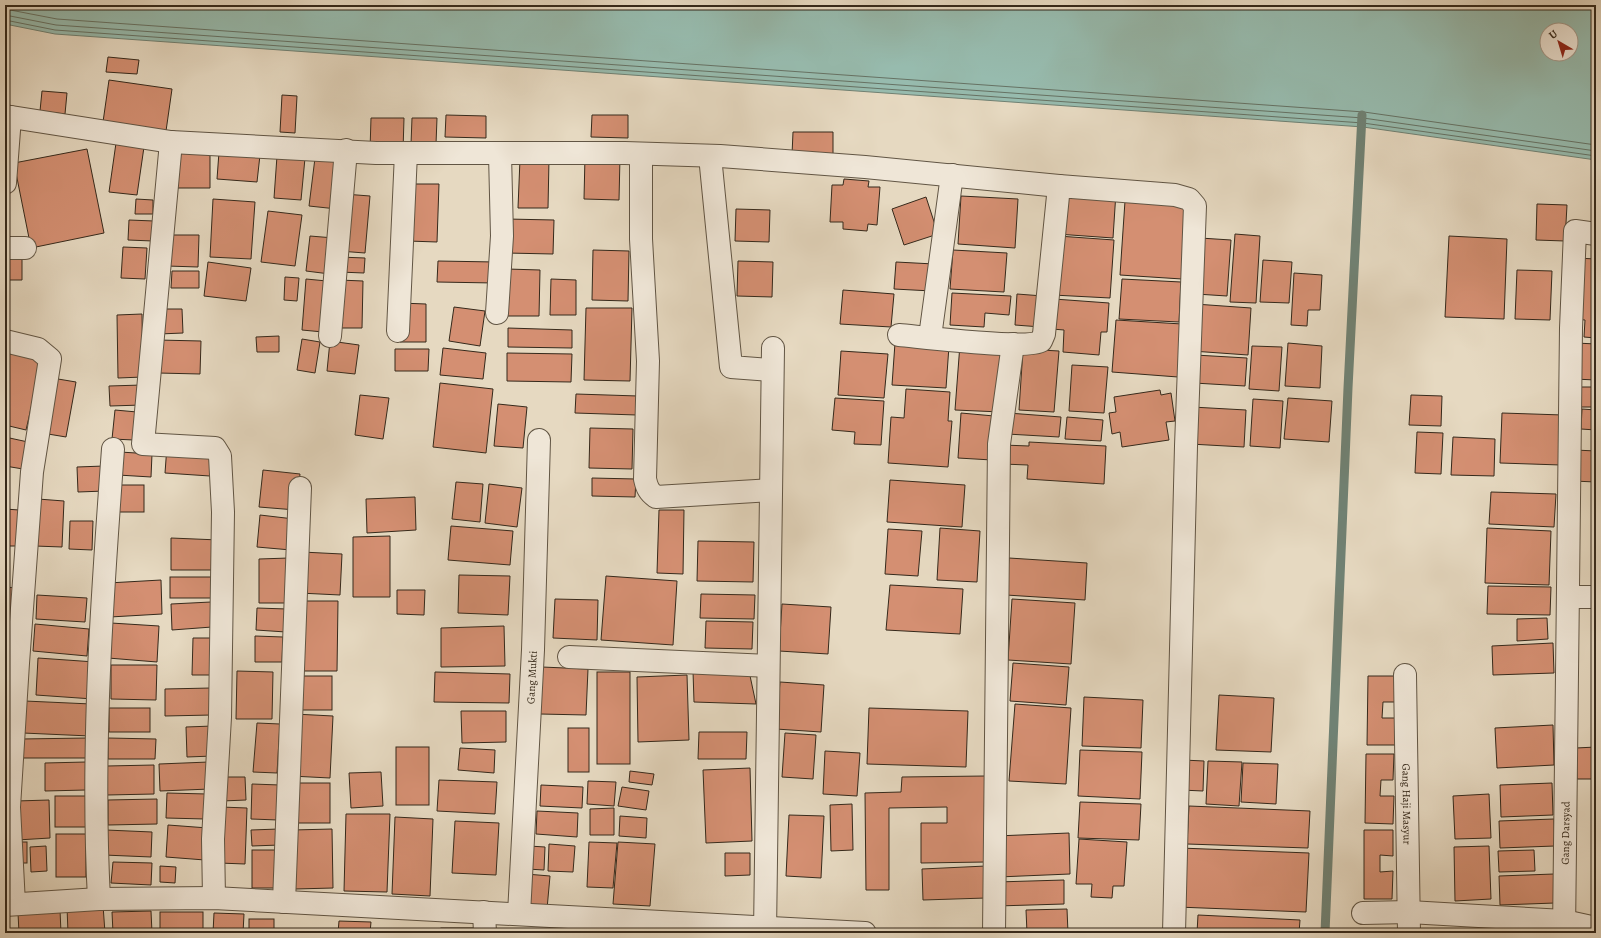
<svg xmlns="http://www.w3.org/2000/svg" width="1601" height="938" viewBox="0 0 1601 938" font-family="Alegreya,serif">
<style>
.water{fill:#97bbae;stroke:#708173;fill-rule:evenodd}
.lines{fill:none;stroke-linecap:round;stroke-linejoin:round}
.shore{stroke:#667264;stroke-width:1}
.stream{stroke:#708173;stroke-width:9}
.building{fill:#d48f72;stroke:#35291b}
.street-casing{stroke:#615544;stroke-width:24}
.street{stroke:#efe6d7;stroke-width:22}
.labels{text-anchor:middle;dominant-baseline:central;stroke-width:3.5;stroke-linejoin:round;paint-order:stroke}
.street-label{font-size:11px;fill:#35291b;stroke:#efe6d7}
</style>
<rect width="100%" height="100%" fill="#e6d9c1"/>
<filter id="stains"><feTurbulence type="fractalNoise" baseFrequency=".005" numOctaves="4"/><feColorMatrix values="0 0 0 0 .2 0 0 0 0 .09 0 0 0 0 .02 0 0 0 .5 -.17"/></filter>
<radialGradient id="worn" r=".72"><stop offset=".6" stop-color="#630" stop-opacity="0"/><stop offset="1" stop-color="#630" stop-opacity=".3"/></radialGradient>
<path class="water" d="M5 5H1596V160L1363 127 55 34 5 24ZM1547 30H1571V54H1547Z"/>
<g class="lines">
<g class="shore">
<path d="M5 9 57 19 1364 112 1596 145"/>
<path d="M5 15 56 25 1363 118 1596 151"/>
<path d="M5 20 55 30 1363 123 1596 156"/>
</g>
<path class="stream" d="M1325 933 1348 388 1362 115"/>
</g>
<g class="building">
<path d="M108 57 139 60 137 74 106 72Z"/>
<path d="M109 80 172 89 166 131 103 122Z"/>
<path d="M42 91 67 93 65 114 40 111Z"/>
<path d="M282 95 297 96 295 133 280 132Z"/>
<path d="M446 115 486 116V138L445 137Z"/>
<path d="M592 115H628V138L591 137Z"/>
<path d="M371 118H404L403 151 370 150Z"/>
<path d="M412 118H437L436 144H411Z"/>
<path d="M793 132H833V155H792Z"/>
<path d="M116 143 144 147 137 195 109 192Z"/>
<path d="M87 149 104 233 31 248 14 163Z"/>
<path d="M210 152V188H172V153Z"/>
<path d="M219 152 260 155 257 182 217 179Z"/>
<path d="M277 156 305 158 301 200 274 198Z"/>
<path d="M585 156 620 157 619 200 584 199Z"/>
<path d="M315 158 343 161 337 209 309 206Z"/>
<path d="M520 159H549L548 208H518Z"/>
<path d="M844 179 869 181 868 187H880L877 225 868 224 867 231 843 229V222H830L832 185H843Z"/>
<path d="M409 184H439L437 242 408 241Z"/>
<path d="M1060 188 1116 192 1113 238 1057 234Z"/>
<path d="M344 194 370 196 365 253 339 251Z"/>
<path d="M961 196 1018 199 1015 248 958 244Z"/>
<path d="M926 197 938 234 904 245 892 209Z"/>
<path d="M136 199 153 200V214H135Z"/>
<path d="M213 199 255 202 251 259 210 257Z"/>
<path d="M1125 201 1187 204 1182 279 1120 275Z"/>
<path d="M1537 204 1567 205 1565 241 1536 240Z"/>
<path d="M736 209 770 210 769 242 735 241Z"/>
<path d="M268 211 302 215 295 266 261 262Z"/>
<path d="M507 219 554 220 553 254 506 253Z"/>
<path d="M129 220 154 221 153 241 128 240Z"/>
<path d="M1235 234 1260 236 1256 303 1230 302Z"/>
<path d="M168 235H199L198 267 167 266Z"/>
<path d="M310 236 334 238 330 274 306 271Z"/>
<path d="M1058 236 1114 240 1110 298 1053 295Z"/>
<path d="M1449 236 1507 239 1504 319 1445 317Z"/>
<path d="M1200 238 1231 240 1227 296 1196 294Z"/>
<path d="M123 247 147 248 145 279 121 278Z"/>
<path d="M593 250 629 251 628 301 592 300Z"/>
<path d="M953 250 1007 253 1004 292 950 289Z"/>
<path d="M8 257H22V280H7Z"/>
<path d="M339 257 365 258 364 273 339 272Z"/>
<path d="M1576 258 1596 259V338L1584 337 1585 320 1574 319Z"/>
<path d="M1263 260 1292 262 1289 303 1260 302Z"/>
<path d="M438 261 495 262 494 283 437 282Z"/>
<path d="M738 261 773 262 772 297 737 296Z"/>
<path d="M208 262 251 268 246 301 204 296Z"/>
<path d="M896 262 934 264 932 291 894 289Z"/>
<path d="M507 269 540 270 539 316H506Z"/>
<path d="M1517 270 1552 271 1550 320 1515 319Z"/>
<path d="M172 271H199V288H171Z"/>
<path d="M1294 273 1322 275 1320 310H1308L1307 326 1291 325Z"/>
<path d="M285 277 299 278 297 301 284 300Z"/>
<path d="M306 279 327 281 323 332 302 330Z"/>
<path d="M551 279 576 280V315H550Z"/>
<path d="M1122 279 1181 282 1179 322 1119 319Z"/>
<path d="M339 280 363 281 362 328H338Z"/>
<path d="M843 290 894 294 891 327 840 324Z"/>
<path d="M952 293 1011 296 1009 315 985 313 984 327 950 325Z"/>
<path d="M1017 294 1043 296 1041 327 1015 325Z"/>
<path d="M1054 299 1109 303 1107 332H1101L1099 355 1063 352 1064 330 1052 329Z"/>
<path d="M400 303 426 304V342H400Z"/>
<path d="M1195 304 1251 308 1248 355 1192 351Z"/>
<path d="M454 307 485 311 480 346 449 341Z"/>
<path d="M586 308H632L630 381 584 380Z"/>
<path d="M159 309H182L183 333 159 334Z"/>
<path d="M142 314 143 377 118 378 117 315Z"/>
<path d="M1116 320 1182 324 1178 377 1112 372Z"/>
<path d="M508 328 572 330V348L508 347Z"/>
<path d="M279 336V352H257L256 337Z"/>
<path d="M302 339 320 342 315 373 297 370Z"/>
<path d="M158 340 201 341 200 374 158 373Z"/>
<path d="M330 341 359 345 355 374 327 371Z"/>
<path d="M895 343 949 346 946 388 892 385Z"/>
<path d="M1288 343 1322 346 1320 388 1285 386Z"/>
<path d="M1576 343 1596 344V380L1574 379Z"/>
<path d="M960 344 1006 347 1001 412 955 410Z"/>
<path d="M1252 346 1282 347 1279 391 1249 389Z"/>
<path d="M5 348 43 356 26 430 5 425Z"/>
<path d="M443 348 486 353 483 379 440 375Z"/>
<path d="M395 349H429L428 371H395Z"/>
<path d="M1023 349 1059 351 1054 412 1019 410Z"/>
<path d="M841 351 888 354 884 398 838 395Z"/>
<path d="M507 353 572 354 571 382 507 381Z"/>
<path d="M1195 355 1247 358 1245 386 1194 383Z"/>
<path d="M1072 365 1108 367 1104 413 1069 411Z"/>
<path d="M52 378 76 382 66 437 42 433Z"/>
<path d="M440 383 493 389 486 453 433 447Z"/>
<path d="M142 385V405L110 406 109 386Z"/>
<path d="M1578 387H1596V407H1577Z"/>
<path d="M906 389 950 392 948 421H952L948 467 888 463 891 417 904 418Z"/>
<path d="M1160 390 1161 395 1171 393 1175 421 1166 422 1169 440 1122 447 1120 432 1112 434 1109 413 1116 412 1114 397Z"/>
<path d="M576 394 638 396 637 415 575 413Z"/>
<path d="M360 395 389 398 383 439 355 435Z"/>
<path d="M1411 395 1442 396 1441 426 1409 425Z"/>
<path d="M835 398 884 401 881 445 854 444 855 432 832 430Z"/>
<path d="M1288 398 1332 401 1329 442 1284 439Z"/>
<path d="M1253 399 1283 401 1280 448 1250 446Z"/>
<path d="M498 404 527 407 523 448 494 446Z"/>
<path d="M1192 407 1246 410 1244 447 1190 444Z"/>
<path d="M1582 409 1596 410V430L1581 429Z"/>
<path d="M115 410 137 412 134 440 112 439Z"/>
<path d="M961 413 994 416 992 460 958 458Z"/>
<path d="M1008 413 1061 417 1059 437 1007 434Z"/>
<path d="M1502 413 1563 415 1561 465 1500 463Z"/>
<path d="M1067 417 1103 420 1101 441 1065 439Z"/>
<path d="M590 428 633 429 632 469 589 468Z"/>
<path d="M1417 432 1443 433 1441 474 1415 473Z"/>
<path d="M5 437 28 442 23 469 5 466Z"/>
<path d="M1453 437 1495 439 1494 476 1451 475Z"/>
<path d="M1029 442 1106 446 1104 484 1027 479 1028 465 1002 464 1003 445 1029 446Z"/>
<path d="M167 446 213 449 210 476 165 473Z"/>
<path d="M1575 450 1596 451V482L1573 481Z"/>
<path d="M120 452 152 454 151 477 118 475Z"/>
<path d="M104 466 105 491 78 492 77 467Z"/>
<path d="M263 470 300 474 296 510 259 507Z"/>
<path d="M592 478 636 479 635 497 592 496Z"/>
<path d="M890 480 965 485 962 527 887 522Z"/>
<path d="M456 482 483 484 480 522 452 519Z"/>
<path d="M489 484 522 488 517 527 485 523Z"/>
<rect x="116" y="485" width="28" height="27"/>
<path d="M1491 492 1556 494 1554 527 1489 524Z"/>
<path d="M415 497 416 530 367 533 366 499Z"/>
<path d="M38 499 64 501 62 547 35 546Z"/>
<path d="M5 509 19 510 17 546H5Z"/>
<path d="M659 510H684L683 574 657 573Z"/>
<path d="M260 515 294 519 291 550 257 547Z"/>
<path d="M70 521H93L92 550 69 549Z"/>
<path d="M451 526 513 531 510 565 448 560Z"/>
<path d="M940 528 980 531 977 582 937 580Z"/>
<path d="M1487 528 1551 531 1549 585 1485 583Z"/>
<path d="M888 529 922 531 918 576 885 574Z"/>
<path d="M390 536V597H353V537Z"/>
<path d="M171 538 219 540 218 570H171Z"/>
<path d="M698 541 754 542 753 582 697 581Z"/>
<path d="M302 552 342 554 340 595 299 593Z"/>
<path d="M289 558V603H259V559Z"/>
<path d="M1009 558 1087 563 1085 600 1006 595Z"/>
<path d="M459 575 510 576 508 615 458 613Z"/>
<path d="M606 576 677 581 673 645 601 640Z"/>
<rect x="170" y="577" width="42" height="21"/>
<path d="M161 580 162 614 110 617 108 583Z"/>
<path d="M890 585 963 589 960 634 886 630Z"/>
<path d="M1488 586 1551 587 1550 615 1487 614Z"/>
<path d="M5 587 17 588 13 625 5 624Z"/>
<path d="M397 590H425L424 615 397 614Z"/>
<path d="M701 594 755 595 754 619 700 618Z"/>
<path d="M37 595 87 598 85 622 36 619Z"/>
<path d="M555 599 598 600 597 640 553 638Z"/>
<path d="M1012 599 1075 603 1071 664 1008 660Z"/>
<path d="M298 601H338L337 671H297Z"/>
<path d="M211 602 212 627 172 630 171 604Z"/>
<path d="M782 604 831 607 828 654 779 651Z"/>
<path d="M257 608 287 609 286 632 256 630Z"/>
<path d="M1547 618 1548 639 1517 641V619Z"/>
<path d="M706 621 753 622 752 649 705 648Z"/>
<path d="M111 623 159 626 157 662 108 658Z"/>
<path d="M35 624 89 629 87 656 33 651Z"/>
<path d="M504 626 505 666 441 667V628Z"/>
<path d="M255 636 283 637 282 662H255Z"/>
<path d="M5 637H12L11 672 5 671Z"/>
<path d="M193 638H216L214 675H192Z"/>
<path d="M1553 643 1554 673 1493 675 1492 646Z"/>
<path d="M38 658 95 662 93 699 36 695Z"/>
<path d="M1013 663 1069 667 1066 705 1010 701Z"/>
<path d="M111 665H157L156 700 111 699Z"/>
<path d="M542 667 588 669 586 715 540 714Z"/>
<path d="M237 671 273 672 272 719H236Z"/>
<path d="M693 671H749L756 704 694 702Z"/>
<path d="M435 672 510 674 509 703 434 702Z"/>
<rect x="597" y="672" width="33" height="92"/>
<path d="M687 675 689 740 638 742 637 677Z"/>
<rect x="295" y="676" width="37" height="34"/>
<path d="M1368 676H1396V702H1383L1382 718H1396V745H1367Z"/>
<path d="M780 682 824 685 821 732 776 729Z"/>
<path d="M211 688 212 715 165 716V689Z"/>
<path d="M1219 695 1274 698 1271 752 1216 750Z"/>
<path d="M1084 697 1143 700 1141 748 1082 746Z"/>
<path d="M25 701 91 704 90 736 23 733Z"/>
<path d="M1015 704 1071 708 1066 784 1009 781Z"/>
<rect x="109" y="708" width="41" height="24"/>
<path d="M869 708 968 711 966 767 867 764Z"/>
<path d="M461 711H506V742L462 743Z"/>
<path d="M294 714 333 716 330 778 291 776Z"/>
<path d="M257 723 280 724 277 773 253 772Z"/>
<path d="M1553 725 1554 765 1497 768 1495 728Z"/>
<path d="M213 726V756L187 757 186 727Z"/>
<rect x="568" y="728" width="21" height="44"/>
<path d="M699 732H747L746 759H698Z"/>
<path d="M785 733 816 735 813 779 782 777Z"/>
<path d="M87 738 88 758H21V739Z"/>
<path d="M108 738 156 739 155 759H108Z"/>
<rect x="396" y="747" width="33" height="58"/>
<path d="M1596 747V779H1577L1576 748Z"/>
<path d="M460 748 495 750 494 773 458 770Z"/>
<path d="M1080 750 1142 752 1140 799 1078 796Z"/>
<path d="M825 751 860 753 857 796 823 794Z"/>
<path d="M1366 754H1394L1393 780H1381L1380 796H1394L1393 824 1365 823Z"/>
<path d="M1183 760 1204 761 1203 791 1181 790Z"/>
<path d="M1208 761 1242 762 1239 806 1206 804Z"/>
<path d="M86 762V790L45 791V763Z"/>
<path d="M209 762 210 789 160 791 159 764Z"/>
<path d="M1243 763 1278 764 1276 804 1241 802Z"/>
<path d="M154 765V794L107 795V766Z"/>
<path d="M750 768 752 841 706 843 703 770Z"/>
<path d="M630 771 654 774 652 785 629 782Z"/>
<path d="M381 772 383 806 351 808 349 773Z"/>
<path d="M985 776 986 862 921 863V823H947V807L889 808V890H866L865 793 901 792 902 777Z"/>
<path d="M222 777H245L246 800 222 801Z"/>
<path d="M439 780 497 782 495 814 437 811Z"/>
<path d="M588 781 616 782 614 806 587 804Z"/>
<rect x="289" y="783" width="41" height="40"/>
<path d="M1552 783 1553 815 1501 817 1500 785Z"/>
<path d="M252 784 280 785 278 820 251 819Z"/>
<path d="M541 785 583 787 582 808 540 806Z"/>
<path d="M622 787 649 791 646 810 618 806Z"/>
<path d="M167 793 207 794 205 819 166 818Z"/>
<path d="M1489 794 1491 838 1455 839 1453 796Z"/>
<rect x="55" y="796" width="35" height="31"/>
<path d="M157 799V824L108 825V800Z"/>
<path d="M49 800 50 838 17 840 16 801Z"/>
<path d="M1080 802 1141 804 1139 840 1078 838Z"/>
<path d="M852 804 853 850 831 851 830 805Z"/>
<path d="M1189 806 1310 811 1308 848 1187 844Z"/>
<path d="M221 807 247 808 245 864 219 863Z"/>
<path d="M614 808V835H590V809Z"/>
<path d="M537 811 578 813 577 837 536 834Z"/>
<path d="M346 814H390L387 892 344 891Z"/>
<path d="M789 815 824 816 821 878 786 876Z"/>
<path d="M620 816 647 818 646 838 619 836Z"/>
<path d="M395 817 433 819 430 896 392 894Z"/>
<path d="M1554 819 1555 846 1500 848 1499 821Z"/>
<path d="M455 821 499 823 496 875 452 873Z"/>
<path d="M168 825 208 828 205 860 166 857Z"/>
<path d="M279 829 280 845 252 846 251 830Z"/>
<path d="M332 829 333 888 295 889 293 830Z"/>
<path d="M106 830 152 832 151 857 104 855Z"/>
<path d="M1364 830H1393V856L1380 855V872L1393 871 1392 899H1364Z"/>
<path d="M1069 833 1070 874 998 877 996 836Z"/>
<rect x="56" y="834" width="30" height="43"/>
<path d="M1079 839 1127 842 1124 886H1113L1112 898 1091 897 1092 884H1076Z"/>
<rect x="14" y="842" width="13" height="21"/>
<path d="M589 842 617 843 613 888 587 887Z"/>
<path d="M618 842 655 844 650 906 613 904Z"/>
<path d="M549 844 575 846 573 872 548 871Z"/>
<path d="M46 846 47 871 31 872 30 847Z"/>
<path d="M529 846 545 847 544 870 527 869Z"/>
<path d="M1489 846 1491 899 1455 901 1454 847Z"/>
<path d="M1180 848 1309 853 1306 912 1177 907Z"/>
<rect x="252" y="850" width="28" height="38"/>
<path d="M1534 850 1535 871 1499 872 1498 851Z"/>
<path d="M725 853H750V875L725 876Z"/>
<path d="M113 862 152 863 151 885 111 883Z"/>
<path d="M160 866 176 867 175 883 160 882Z"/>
<path d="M986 866V898L923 900 922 869Z"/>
<path d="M526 874 550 876 547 909 523 906Z"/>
<path d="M1554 874 1555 903 1500 905 1499 876Z"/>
<path d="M1064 880V904L997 906V882Z"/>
<path d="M103 905 105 933H68L67 907Z"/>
<path d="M1067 909 1068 933H1027L1026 910Z"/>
<path d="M60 910 61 933H19L18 913Z"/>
<path d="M151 911 152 933H113L112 912Z"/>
<rect x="160" y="912" width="43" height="21"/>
<path d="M214 913 244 914 243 933H213Z"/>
<path d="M1198 915 1300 920 1299 933H1197Z"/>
<rect x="249" y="919" width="25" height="14"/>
<path d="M339 921 371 922 370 933H338Z"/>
<rect x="441" y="928" width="41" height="5"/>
<path d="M400 929 432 931V933H400Z"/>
<path d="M1553 929V933H1495V932Z"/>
<rect x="489" y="930" width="83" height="3"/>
</g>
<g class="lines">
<defs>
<g id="street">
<path d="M5 116 171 142 376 153H625L720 156 865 167 1059 186"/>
<path d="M171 142 143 444 215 448 220 456 223 512 220 717 213 839 214 898"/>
<path d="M641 154V239L648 361 645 479C647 488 649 492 656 497L771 490"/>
<path d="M710 156 731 367 772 370"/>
<path d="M5 183 10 117"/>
<path d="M5 248H25"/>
<path d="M497 313 502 236 500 154"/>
<path d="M398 331 406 153"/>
<path d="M899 335C922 337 1027 350 1041 341L1044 334 1059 186 1175 195 1189 199 1195 206 1186 446 1174 933"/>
<path d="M330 336 346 150"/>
<path d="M930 337 952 175"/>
<path d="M5 341 38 349 50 359 32 472 18 663 9 807 14 904"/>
<path d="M1569 597H1596"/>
<path d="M569 657 768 666"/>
<path id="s1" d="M1405 675 1409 933"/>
<path d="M99 899C91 749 102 598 113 449"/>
<path d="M284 902 300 488"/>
<path d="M5 905 99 899 214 898 865 933"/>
<path d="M484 912 485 933"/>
<path d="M1363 913 1409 912 1564 921 1596 928"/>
<path id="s2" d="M519 914 533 650 539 440"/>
<path d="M765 933 773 348"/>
<path d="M994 933 999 444 1013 344"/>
<path id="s3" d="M1564 933 1571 328 1575 231 1596 234"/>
</g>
</defs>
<use href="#street" class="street-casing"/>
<use href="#street" class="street"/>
</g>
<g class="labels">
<g class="street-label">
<text stroke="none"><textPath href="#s2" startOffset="237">Gang Mukti</textPath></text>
<text stroke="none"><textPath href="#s1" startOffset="129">Gang Haji Masyur</textPath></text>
<text stroke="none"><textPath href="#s3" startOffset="100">Gang Darsyad</textPath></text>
</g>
</g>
<rect width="1601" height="938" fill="none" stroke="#e6d9c1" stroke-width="20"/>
<rect x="6" y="6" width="1589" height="926" fill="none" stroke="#35291b" stroke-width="2"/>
<rect x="10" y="10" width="1581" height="918" fill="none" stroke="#35291b"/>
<g transform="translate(1559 42) rotate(322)"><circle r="19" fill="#efe6d7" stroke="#a59a8c"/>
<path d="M0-3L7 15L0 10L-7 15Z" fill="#8f2418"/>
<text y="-6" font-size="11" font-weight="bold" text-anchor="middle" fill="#35291b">U</text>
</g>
<rect width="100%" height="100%" filter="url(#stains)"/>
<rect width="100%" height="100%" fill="url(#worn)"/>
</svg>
